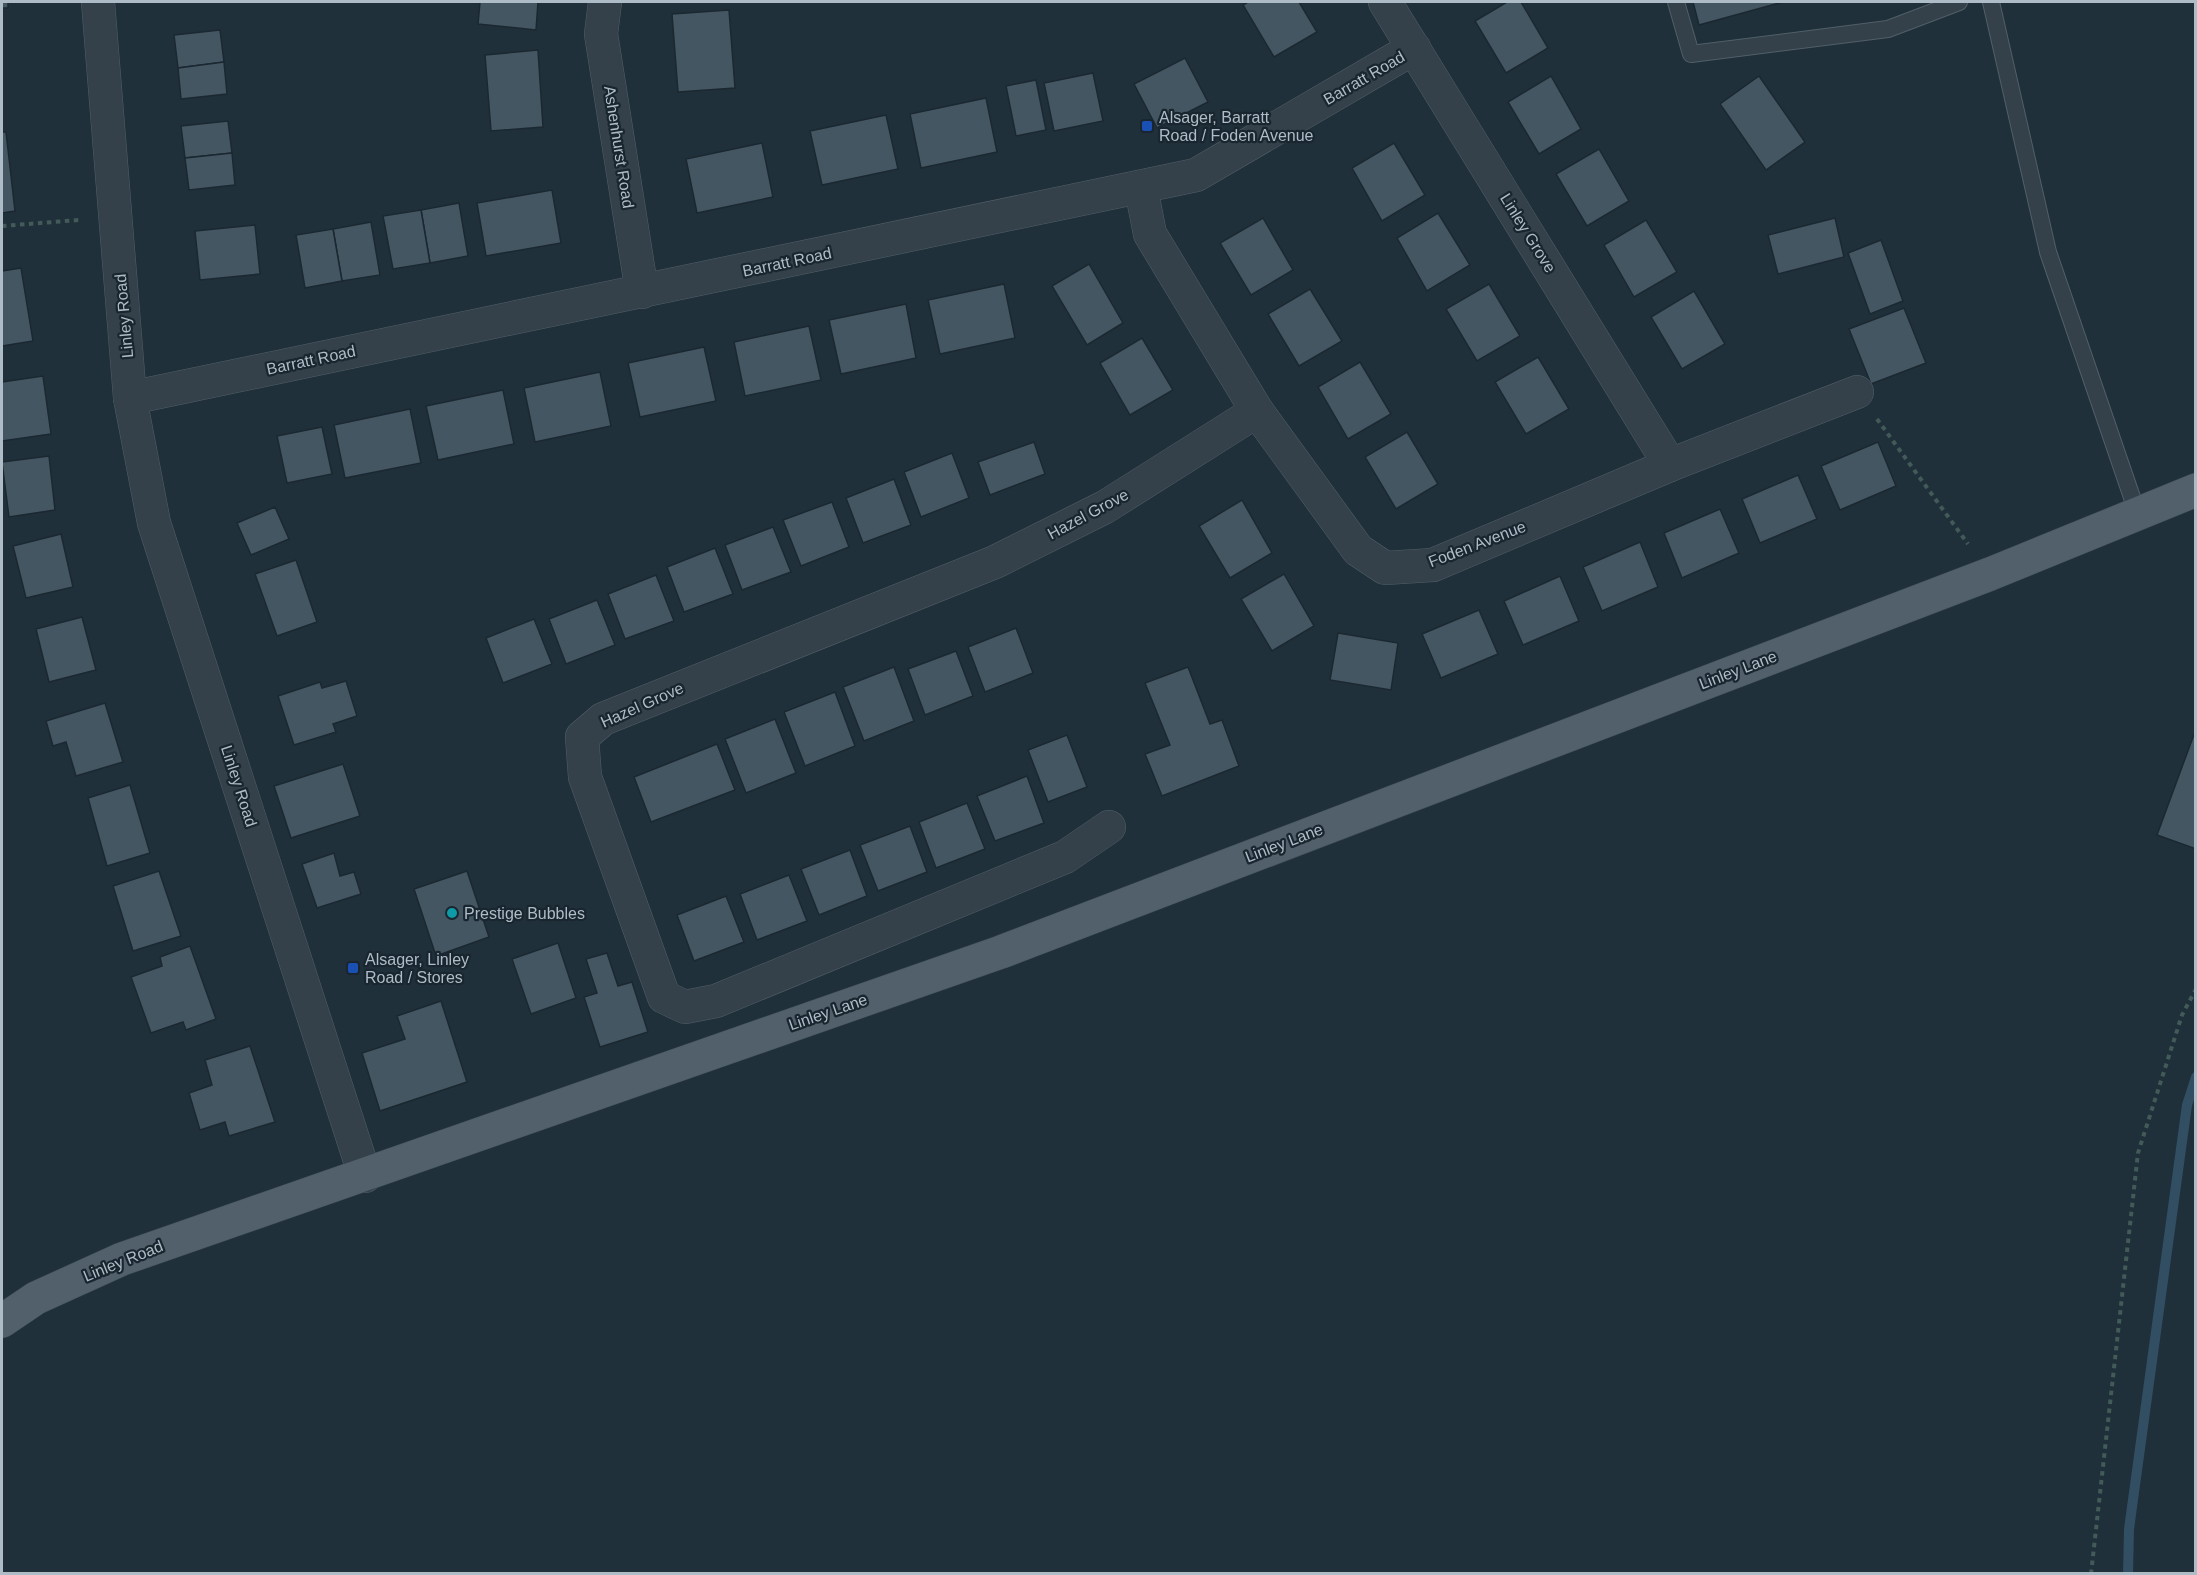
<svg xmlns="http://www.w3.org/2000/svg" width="2197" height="1575" viewBox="0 0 2197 1575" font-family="Arial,sans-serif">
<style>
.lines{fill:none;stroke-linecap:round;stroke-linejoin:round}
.stream{stroke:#324e63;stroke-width:10}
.building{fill:#435662;stroke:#1b2831;stroke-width:1.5}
.service-casing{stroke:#515f68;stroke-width:18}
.minor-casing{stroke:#515f68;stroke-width:34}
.primary-casing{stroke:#404d57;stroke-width:34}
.path{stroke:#425a58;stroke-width:4;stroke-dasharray:4.5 4.5;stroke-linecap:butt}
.service{stroke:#34414b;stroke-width:16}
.minor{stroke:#34414b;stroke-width:33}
.primary{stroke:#51606b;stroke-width:33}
.transit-dot{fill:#1a4fb4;stroke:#19262f;stroke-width:2}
.culture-dot{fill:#0f9aa8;stroke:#19262f;stroke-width:2}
.labels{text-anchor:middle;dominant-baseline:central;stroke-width:4.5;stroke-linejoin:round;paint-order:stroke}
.street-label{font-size:16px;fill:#aebcc7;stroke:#19262f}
.poi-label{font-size:16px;fill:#aebcc7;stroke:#19262f;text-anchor:start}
</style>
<rect width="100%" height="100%" fill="#20303a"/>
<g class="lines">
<path class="stream" d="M2128 1574 2129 1529 2187 1105 2196 1077"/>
</g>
<g class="building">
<rect x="2" y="2" width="6" height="6"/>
<path d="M480 2H538L536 30 478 24Z"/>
<path d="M1248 2H1299L1317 32 1274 57 1243 5Z"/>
<path d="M1507 2H1521L1548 48 1506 73 1475 21Z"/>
<path d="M1693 2H1783L1699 25Z"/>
<path d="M729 10 735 88 678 92 672 14Z"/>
<path d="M220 30 224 62 178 68 174 35Z"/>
<path d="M538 50 543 127 491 131 485 55Z"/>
<path d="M1185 58 1208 102 1157 128 1134 84Z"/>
<path d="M224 62 227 94 181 99 178 68Z"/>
<path d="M1093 73 1103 121 1054 131 1044 83Z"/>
<path d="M1551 76 1581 129 1539 154 1508 102Z"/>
<path d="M1759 76 1805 142 1766 170 1720 104Z"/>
<path d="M1036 80 1046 130 1016 136 1006 86Z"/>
<path d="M986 98 997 152 921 168 910 114Z"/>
<path d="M886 115 898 169 822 185 810 131Z"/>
<path d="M228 121 232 153 185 158 181 126Z"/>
<path d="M2 132H6L15 211 2 213Z"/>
<path d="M762 143 773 197 697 213 686 159Z"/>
<path d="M1394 143 1425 195 1382 221 1352 168Z"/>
<path d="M1599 149 1629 201 1587 226 1556 174Z"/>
<path d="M232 153 235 185 189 190 185 158Z"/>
<path d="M552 190 561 243 486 256 477 203Z"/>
<path d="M459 203 468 256 430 263 421 210Z"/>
<path d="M421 210 430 263 393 269 383 216Z"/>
<path d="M1438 213 1470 265 1427 291 1397 238Z"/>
<path d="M1263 218 1293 270 1251 295 1220 243Z"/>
<path d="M1835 218 1844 257 1778 274 1768 235Z"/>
<path d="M1646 220 1677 272 1634 297 1604 245Z"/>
<path d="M371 222 380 275 342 281 333 229Z"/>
<path d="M255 225 260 274 200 280 195 231Z"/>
<path d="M333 229 342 281 305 288 296 235Z"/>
<path d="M1881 240 1903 301 1870 314 1848 253Z"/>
<path d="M1089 264 1123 323 1087 345 1052 286Z"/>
<path d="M21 268 33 341 2 346V271Z"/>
<path d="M1004 284 1015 338 940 354 928 300Z"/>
<path d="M1489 284 1520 336 1477 361 1446 309Z"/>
<path d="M1310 289 1342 341 1299 366 1268 314Z"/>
<path d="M1694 291 1725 344 1682 369 1651 317Z"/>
<path d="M906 304 916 358 841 374 829 320Z"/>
<path d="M1904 308 1926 363 1871 384 1849 329Z"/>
<path d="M809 326 821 380 745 396 734 342Z"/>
<path d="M1142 338 1173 390 1130 415 1100 363Z"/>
<path d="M704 347 716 401 640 417 628 363Z"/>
<path d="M1538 357 1569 409 1526 434 1495 382Z"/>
<path d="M1360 362 1391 414 1348 439 1318 387Z"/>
<path d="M600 372 611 426 535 442 524 388Z"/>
<path d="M43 376 51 434 2 441V382Z"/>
<path d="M503 390 514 444 438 460 426 406Z"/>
<path d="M410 409 421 463 345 478 334 425Z"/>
<path d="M322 427 332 474 287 483 277 436Z"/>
<path d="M1407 432 1438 484 1396 509 1365 457Z"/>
<path d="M1034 442 1045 474 990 495 978 462Z"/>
<path d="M1878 442 1896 486 1840 510 1821 466Z"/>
<path d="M952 453 969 498 921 517 904 472Z"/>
<path d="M49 456 55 510 9 517 2 462Z"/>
<path d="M1798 475 1817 519 1760 543 1742 499Z"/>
<path d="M894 479 911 525 863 543 846 498Z"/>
<path d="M1242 500 1272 553 1230 578 1199 526Z"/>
<path d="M832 502 849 547 801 566 783 520Z"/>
<path d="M275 507 289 539 251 555 237 523Z"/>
<path d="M1720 509 1739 553 1682 578 1664 533Z"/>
<path d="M773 527 791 572 742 590 725 545Z"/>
<path d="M61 534 73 587 26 598 13 546Z"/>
<path d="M1640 542 1658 587 1602 611 1583 567Z"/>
<path d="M715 548 733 594 684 612 667 567Z"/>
<path d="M296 560 317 622 277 636 255 574Z"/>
<path d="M1284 574 1314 626 1272 651 1241 599Z"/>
<path d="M656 575 674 621 625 639 608 594Z"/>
<path d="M1560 576 1579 621 1523 645 1504 601Z"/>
<path d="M597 600 615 645 566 664 549 619Z"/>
<path d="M1479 610 1498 654 1441 678 1422 634Z"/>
<path d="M82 617 96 670 49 682 36 629Z"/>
<path d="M534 619 552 664 503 683 486 638Z"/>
<path d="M1016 628 1033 673 985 692 968 647Z"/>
<path d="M1338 633 1398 643 1391 690 1330 680Z"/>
<path d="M956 651 973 696 925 715 908 669Z"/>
<path d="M894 667 914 721 864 741 843 687Z"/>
<path d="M1188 667 1210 724 1222 720 1239 766 1162 796 1145 754 1170 745 1145 683Z"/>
<path d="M346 681 357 716 333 724 336 732 294 745 278 696 320 682 322 688Z"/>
<path d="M835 692 855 746 805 766 784 712Z"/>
<path d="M105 703 123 762 76 776 66 742 53 746 46 721Z"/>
<path d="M775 719 796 773 746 793 725 739Z"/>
<path d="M2196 729V849L2157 835Z"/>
<path d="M1067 735 1087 787 1048 802 1028 750Z"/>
<path d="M717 744 735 790 651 822 634 777Z"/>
<path d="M343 764 360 816 291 838 274 786Z"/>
<path d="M1027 776 1044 823 995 841 977 796Z"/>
<path d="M130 785 150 853 107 866 88 798Z"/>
<path d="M967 803 985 849 936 868 919 822Z"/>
<path d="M910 826 927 872 878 891 860 845Z"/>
<path d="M850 850 867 896 819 915 801 869Z"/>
<path d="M334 853 340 876 354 872 361 894 317 908 302 864Z"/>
<path d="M159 871 181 936 133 951 113 886Z"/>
<path d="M467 871 489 937 436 956 414 889Z"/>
<path d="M789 875 807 921 757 940 740 894Z"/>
<path d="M726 896 744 942 694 961 677 915Z"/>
<path d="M558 943 576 998 531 1014 512 959Z"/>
<path d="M190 946 216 1019 186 1030 183 1022 151 1033 131 977 162 966 160 957Z"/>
<path d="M607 953 618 986 632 982 648 1032 600 1047 584 997 597 993 586 959Z"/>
<path d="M441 1001 467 1082 380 1111 362 1053 405 1039 397 1016Z"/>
<path d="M250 1046 275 1122 229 1136 225 1122 200 1130 189 1093 212 1085 205 1060Z"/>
</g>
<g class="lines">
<defs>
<g id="service">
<path d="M1676 2 1691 54 1888 29 1959 2"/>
<path d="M1991 2 2048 252 2137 512"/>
</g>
<g id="minor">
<path d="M98 2 130 398 154 523 365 1176"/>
<path d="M605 2 601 34 642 292"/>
<path d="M1385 2 1670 465"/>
<path d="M1141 188 1150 234 1257 411 1358 550 1385 568 1433 565 1670 465 1857 392"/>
<path d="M130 398 1196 175 1414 48"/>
<path d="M1109 827 1065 857 716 1001 685 1007 664 997 585 777 582 737 603 719 995 562 1105 507 1257 411"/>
</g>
<path id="primary" d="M2 1321 36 1298 122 1259 1001 952 1990 574 2196 490"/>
</defs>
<use href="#service" class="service-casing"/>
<use href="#minor" class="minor-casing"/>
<use href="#primary" class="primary-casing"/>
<g class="path">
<path d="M2 226 79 220"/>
<path d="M1877 419 1968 544"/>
<path d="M2091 1574 2138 1153 2182 1015 2196 989"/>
</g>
<use href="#service" class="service"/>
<use href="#minor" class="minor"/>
<use href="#primary" class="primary"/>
</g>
<g class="transit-dot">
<rect x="1141" y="120" width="12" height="12" rx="3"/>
<rect x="347" y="962" width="12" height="12" rx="3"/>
</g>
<circle class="culture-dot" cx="452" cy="913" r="6"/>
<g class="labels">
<g class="street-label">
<text transform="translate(1364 78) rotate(-30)">Barratt Road</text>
<text transform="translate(619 147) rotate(81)">Ashenhurst Road</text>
<text transform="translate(1528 233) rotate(58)">Linley Grove</text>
<text transform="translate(787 262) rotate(-12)">Barratt Road</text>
<text transform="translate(124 316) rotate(-95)">Linley Road</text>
<text transform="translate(311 360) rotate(-12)">Barratt Road</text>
<text transform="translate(1088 514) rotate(-28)">Hazel Grove</text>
<text transform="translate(1477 544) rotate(-21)">Foden Avenue</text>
<text transform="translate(1738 670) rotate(-21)">Linley Lane</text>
<text transform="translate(642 705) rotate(-24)">Hazel Grove</text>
<text transform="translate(239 786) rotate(72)">Linley Road</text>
<text transform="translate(1284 843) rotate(-21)">Linley Lane</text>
<text transform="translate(828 1012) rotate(-19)">Linley Lane</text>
<text transform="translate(123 1261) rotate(-22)">Linley Road</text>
</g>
<g class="poi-label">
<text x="1159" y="117">Alsager, Barratt<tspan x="1159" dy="18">Road / Foden Avenue</tspan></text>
<text x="464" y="913">Prestige Bubbles</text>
<text x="365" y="959">Alsager, Linley<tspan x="365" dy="18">Road / Stores</tspan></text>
</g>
</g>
<rect width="2197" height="1575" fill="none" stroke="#aebcc7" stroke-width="6"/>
</svg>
